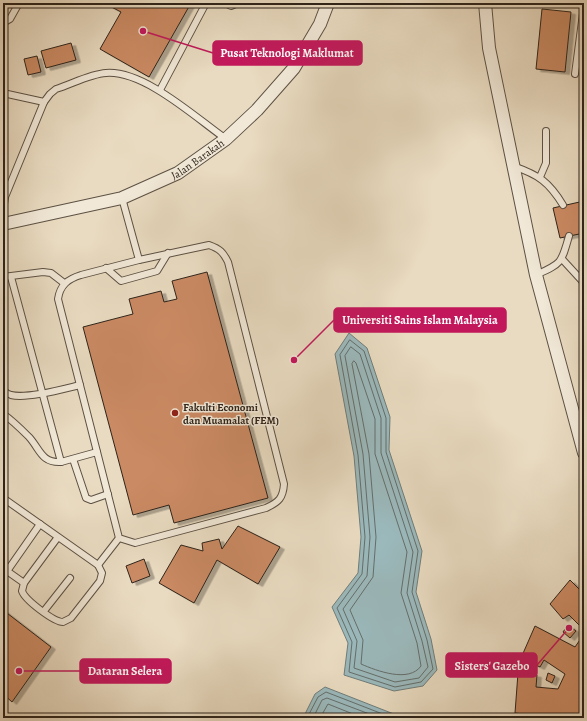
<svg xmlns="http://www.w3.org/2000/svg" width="587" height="721" viewBox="0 0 587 721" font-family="Alegreya,serif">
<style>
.water{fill:#9bb9bc;stroke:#6f7d7b}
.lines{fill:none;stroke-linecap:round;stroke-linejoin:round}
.shore{stroke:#646e6b;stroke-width:1}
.building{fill:#ca8a64;stroke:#2d231a;filter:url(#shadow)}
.service-casing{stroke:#5c5144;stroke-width:8}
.minor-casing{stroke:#5c5144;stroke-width:14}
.service{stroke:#f1e8d7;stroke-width:6}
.minor{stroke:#f1e8d7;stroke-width:12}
.poi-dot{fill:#8f2418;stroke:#f1e8d7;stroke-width:1.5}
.labels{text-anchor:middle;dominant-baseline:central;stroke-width:3;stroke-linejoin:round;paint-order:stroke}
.street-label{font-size:11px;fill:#2d231a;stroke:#f1e8d7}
.poi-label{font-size:11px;font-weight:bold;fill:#2d231a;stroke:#f1e8d7;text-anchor:start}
.leader{fill:none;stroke:#c2185b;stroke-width:1.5}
.callout-dot{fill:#c2185b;stroke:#f1e8d7;stroke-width:1.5}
.callout{fill:#c2185b;stroke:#c2185b;stroke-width:1.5}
.callout-label{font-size:12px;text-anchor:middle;font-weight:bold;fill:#fff}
</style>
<defs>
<filter id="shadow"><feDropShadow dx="4.5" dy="2.5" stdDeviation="0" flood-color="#0004"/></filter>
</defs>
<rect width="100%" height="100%" fill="#e9dbc1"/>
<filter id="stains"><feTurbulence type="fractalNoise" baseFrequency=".005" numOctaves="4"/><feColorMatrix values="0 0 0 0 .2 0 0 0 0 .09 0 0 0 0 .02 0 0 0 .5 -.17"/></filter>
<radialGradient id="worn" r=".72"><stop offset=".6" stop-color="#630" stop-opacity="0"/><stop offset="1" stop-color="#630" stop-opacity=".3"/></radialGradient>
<g class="water">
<path d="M349 333 367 348 390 417 389 450 422 551 416 592 431 639 437 670 423 686 394 691 344 675 348 643 332 607 358 573 361 537 354 456 335 354Z"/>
<path d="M325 687 404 718H303L315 694Z"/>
</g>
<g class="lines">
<g class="shore">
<path d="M350 340 364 351 386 418V452L418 551 412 592 427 640 433 669 421 682 395 687 349 672 352 642 337 608 362 574 365 537 358 455 340 355Z"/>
<path d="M351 347 360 354 381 418V453L413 552 407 593 422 641 428 667 419 678 395 682 354 668 357 641 343 609 367 576 370 537 363 454 345 356Z"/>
<path d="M354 361 356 363 375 419V454L407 552 401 593 417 643 421 666C409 683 377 671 361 664L363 640 350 610 373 577 376 537 369 454 352 364Z"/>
<path d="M307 718 318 697 326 692 393 718"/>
<path d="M313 718 322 700 327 698 380 718"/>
<path d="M320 718 328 704 363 718"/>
</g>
</g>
<g class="building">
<path d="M104 3H191L149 77 100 49 121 12Z"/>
<path d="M542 9 571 12 565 72 536 69Z"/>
<path d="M71 43 76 60 46 68 41 51Z"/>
<path d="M37 56 41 72 28 75 24 59Z"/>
<path d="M584 201V233L560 238 553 208Z"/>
<path d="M207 272 268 498 174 523 169 505 133 515 83 327 133 314 129 299 161 291 164 302 177 299 172 281Z"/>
<path d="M238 526 280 547 258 584 217 560 194 603 159 583 181 545 203 551 202 543 219 539 222 549Z"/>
<path d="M144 559 150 576 132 583 126 566Z"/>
<path d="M570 580 584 594V630L569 615 563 619 550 604Z"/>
<path d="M3 610 51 647 12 702 3 694Z"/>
<path d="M568 625 576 631 570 638 563 632Z"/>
<path d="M535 626 575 647 584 634 583 718H557L515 713 518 673 537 675 536 687 558 689 565 674 544 660 540 667 521 658Z"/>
<path d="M548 673 555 676 552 683 546 680Z"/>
</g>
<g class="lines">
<defs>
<g id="service">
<path d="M225 3 231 6 238 3"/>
<path d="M3 23 10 19 19 3"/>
<path d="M575 74 584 6"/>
<path d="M160 90 206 3"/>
<path d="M3 93 44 102 50 94 56 89C72 84 90 74 106 73 144 70 196 118 226 139"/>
<path d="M513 166C539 175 549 182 563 205"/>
<path d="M540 177 546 163V131"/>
<path d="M122 198 139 260"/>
<path d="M3 211 5 197 44 102"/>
<path d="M209 245C220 249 223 252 228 262L284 484C283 498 279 502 266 508L135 543 119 538 58 299C60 285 68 279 81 275L139 260Z"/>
<path d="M562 259 584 283"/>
<path d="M106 268 121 281 157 271 168 253"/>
<path d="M536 275C562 263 561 264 569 236"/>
<path d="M3 277 43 272 51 273 64 283"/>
<path d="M11 277 61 462"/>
<path d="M3 390C5 392 8 394 11 395 27 399 63 389 80 385"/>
<path d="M3 414C12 420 21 429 29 437 40 449 41 463 61 462L97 452"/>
<path d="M73 459 86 498 91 500 108 494"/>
<path d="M3 498 98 565 102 573 100 581 71 618 63 622C54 622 25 600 22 591L24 583 58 537"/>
<path d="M98 565 119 538"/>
<path d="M7 571 24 583"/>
<path d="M3 577 40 524"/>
<path d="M44 611 70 578"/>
</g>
<g id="minor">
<path d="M485 3 489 48 536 275 584 453"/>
<path id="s1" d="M3 224 122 198 178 173 226 139 257 110 294 68 320 24 328 3"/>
</g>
</defs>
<use href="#service" class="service-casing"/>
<use href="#minor" class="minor-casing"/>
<use href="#service" class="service"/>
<use href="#minor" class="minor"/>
</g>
<circle class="poi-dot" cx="175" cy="413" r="4"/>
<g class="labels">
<g class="street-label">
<text stroke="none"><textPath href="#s1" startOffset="207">Jalan Barakah</textPath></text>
</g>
<g class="poi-label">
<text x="183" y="407">Fakulti Economi<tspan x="183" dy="13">dan Muamalat (FEM)</tspan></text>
</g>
</g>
<path class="leader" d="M143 31L213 53M294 360L334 320M569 628L537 665M19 671L80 671"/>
<g class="callout-dot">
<circle cx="143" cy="31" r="4"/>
<circle cx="294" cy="360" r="4"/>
<circle cx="569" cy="628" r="4"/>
<circle cx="19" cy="671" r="4"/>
</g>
<g class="callout">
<rect x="213" y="41" width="149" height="24" rx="4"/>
<rect x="334" y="308" width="172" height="24" rx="4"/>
<rect x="446" y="653" width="91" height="24" rx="4"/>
<rect x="80" y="659" width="91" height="24" rx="4"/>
</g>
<g class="callout-label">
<text x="287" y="57">Pusat Teknologi Maklumat</text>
<text x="420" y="324">Universiti Sains Islam Malaysia</text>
<text x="492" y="670">Sisters' Gazebo</text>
<text x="125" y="675">Dataran Selera</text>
</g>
<rect width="587" height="721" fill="none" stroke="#e9dbc1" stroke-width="16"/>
<rect x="4" y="4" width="579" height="713" fill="none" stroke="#2d231a" stroke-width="2"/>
<rect x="8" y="8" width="571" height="705" fill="none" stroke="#2d231a"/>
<rect width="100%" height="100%" filter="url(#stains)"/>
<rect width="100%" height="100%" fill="url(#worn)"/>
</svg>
